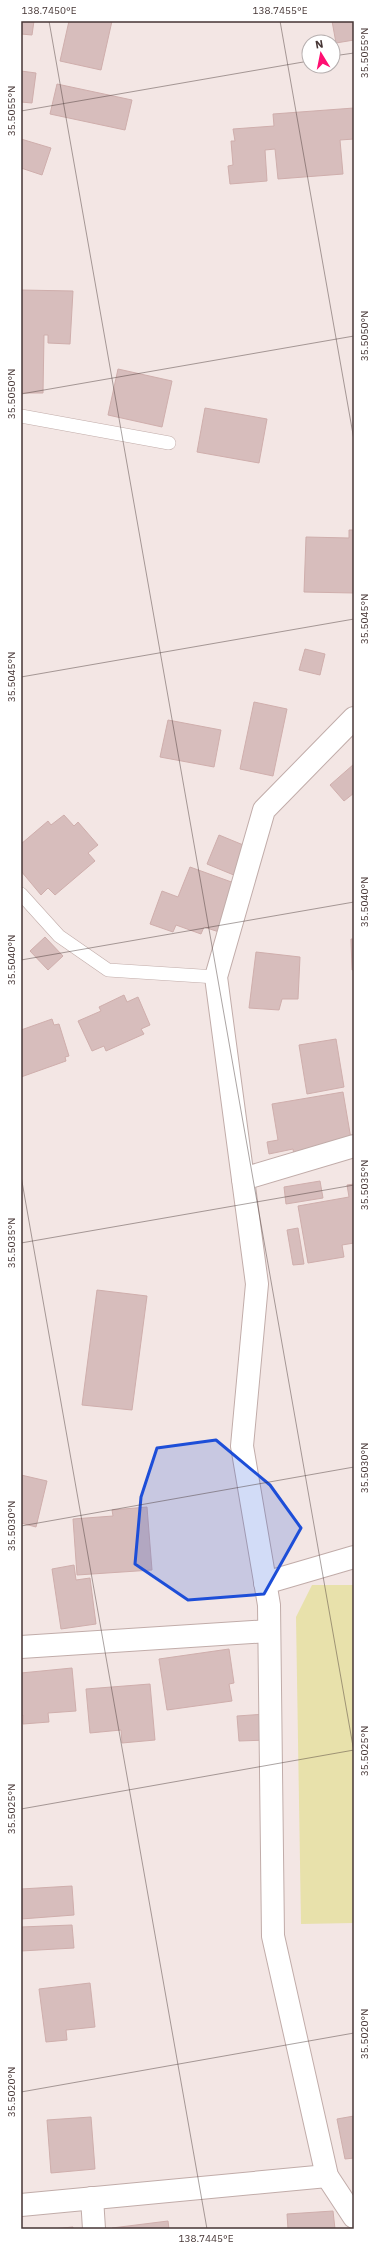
<svg xmlns="http://www.w3.org/2000/svg" width="375" height="2250" viewBox="0 0 375 2250" font-family="'IBM Plex Sans',sans-serif">
<style>
.green{fill:#e8e1ab}
.building{fill:#d7bdbc;stroke:#cfaeac}
.lines{fill:none;stroke-linecap:round;stroke-linejoin:round}
.service-casing{stroke:#c1aca9;stroke-width:14}
.minor-casing{stroke:#c1aca9;stroke-width:24}
.service{stroke:#fff;stroke-width:13}
.minor{stroke:#fff;stroke-width:22}
.marked{fill:#1d4ed8;fill-opacity:0.2;stroke:#1d4ed8;stroke-width:3;stroke-linejoin:round}
.ticks{fill:none;stroke:#453534;stroke-width:1;stroke-opacity:0.45}
.neatline{fill:none;stroke:#453534;stroke-width:1.5}
.ticks-label{font-size:10px;text-anchor:middle;fill:#453534}
</style>
<rect width="100%" height="100%" fill="#f3e6e4"/>
<path class="green" d="M312 1585H354V1923L301 1924 296 1617Z"/>
<g class="building">
<path d="M21 21H34L32 35 21 34Z"/>
<path d="M69 21H112L101 70 60 61Z"/>
<path d="M332 21H354V40L336 43Z"/>
<path d="M21 71 36 73 32 103 21 102Z"/>
<path d="M57 84 132 100 125 130 50 114Z"/>
<path d="M354 108V139L340 140 343 174 278 179 275 149 265 150 267 181 230 184 228 166 233 165 231 141H235L233 129 274 126 273 114Z"/>
<path d="M21 139 51 148 42 175 21 168Z"/>
<path d="M21 290 73 291 70 344 48 343V335H44L43 393H21Z"/>
<path d="M118 369 172 381 162 427 108 415Z"/>
<path d="M205 408 267 419 259 463 197 452Z"/>
<path d="M349 530H354V593L304 592 306 537 349 538Z"/>
<path d="M305 649 325 654 320 675 299 670Z"/>
<path d="M254 702 287 709 273 776 240 769Z"/>
<path d="M168 720 221 730 214 767 160 757Z"/>
<path d="M354 764V793L344 801 330 785Z"/>
<path d="M64 815 74 826 78 822 98 845 88 853 95 861 55 895 48 888 41 895 21 871V844L48 821 51 825Z"/>
<path d="M219 835 253 849 241 878 207 864Z"/>
<path d="M190 867 237 884 219 932 204 927 201 934 176 925 173 932 150 924 162 891 178 897Z"/>
<path d="M45 937 63 956 48 970 30 951Z"/>
<path d="M351 939H354V970H352Z"/>
<path d="M256 952 300 957 298 999H282L279 1010 249 1008Z"/>
<path d="M124 995 127 1002 138 997 150 1025 141 1029 144 1034 106 1051 104 1046 92 1051 78 1021 101 1011 99 1007Z"/>
<path d="M52 1019 54 1025 59 1024 69 1056 65 1057 66 1061 21 1077V1030Z"/>
<path d="M336 1039 344 1087 307 1094 299 1045Z"/>
<path d="M343 1092 351 1139 294 1155 293 1149 269 1154 267 1142 278 1140 272 1104Z"/>
<path d="M320 1181 323 1198 286 1204 284 1187Z"/>
<path d="M354 1184V1243L342 1245 344 1257 308 1263 298 1206 349 1197 347 1185Z"/>
<path d="M298 1228 304 1264 293 1265 287 1230Z"/>
<path d="M97 1290 147 1296 132 1410 82 1405Z"/>
<path d="M21 1475 47 1481 36 1527 21 1523Z"/>
<path d="M147 1507 152 1570 77 1575 73 1519 113 1516 112 1510Z"/>
<path d="M74 1565 76 1580 90 1578 96 1624 61 1629 52 1569Z"/>
<path d="M229 1649 234 1683 229 1684 232 1701 167 1710 159 1659Z"/>
<path d="M72 1668 76 1711 48 1713 49 1722 23 1724V1715L21 1716V1673Z"/>
<path d="M150 1684 155 1740 122 1743 121 1730 90 1733 86 1689Z"/>
<path d="M266 1714 268 1740 239 1741 237 1716Z"/>
<path d="M72 1886 74 1915 21 1919V1889Z"/>
<path d="M72 1925 74 1948 21 1951V1927Z"/>
<path d="M90 1983 95 2027 66 2030 67 2040 46 2042 39 1989Z"/>
<path d="M354 2116V2158L345 2159 337 2119Z"/>
<path d="M91 2117 95 2169 51 2173 47 2120Z"/>
<path d="M333 2211 335 2229H288L287 2214Z"/>
<path d="M168 2221 169 2229H112V2228Z"/>
<path d="M73 2227V2229H52Z"/>
</g>
<g class="lines">
<defs>
<g id="service">
<path d="M21 416 169 443"/>
<path d="M21 894 59 936 108 970 216 977"/>
</g>
<g id="minor">
<path d="M354 718 264 810 216 977 257 1284 242 1446 269 1605 273 1936 327 2176 354 2217"/>
<path d="M243 1179 354 1146"/>
<path d="M265 1583 354 1557"/>
<path d="M21 1647 269 1631"/>
<path d="M92 2198 94 2229"/>
<path d="M21 2205 327 2176"/>
</g>
</defs>
<use href="#service" class="service-casing"/>
<use href="#minor" class="minor-casing"/>
<use href="#service" class="service"/>
<use href="#minor" class="minor"/>
</g>
<path class="marked" d="M216 1440 270 1485 301 1528 264 1594 188 1600 135 1564 141 1497 157 1448Z"/>
<path class="ticks" d="M49 21 354 1752M280 21 354 440M333 56 354 53M21 111 309 61M21 394 354 336M21 677 354 619M21 960 354 902M21 1176 207 2229M21 1243 354 1185M21 1526 354 1467M21 1809 354 1750M21 2092 354 2033"/>
<rect width="375" height="2250" fill="none" stroke="#ffffff" stroke-width="44"/>
<g transform="translate(321 54) rotate(350)"><circle r="19" fill="#ffffff" stroke="#b5aeae"/>
<path d="M0-3L7 15L0 10L-7 15Z" fill="#ff0f72"/>
<text y="-6" font-size="11" font-weight="bold" text-anchor="middle" fill="#453534">N</text>
</g>
<rect x="22" y="22" width="331" height="2206" class="neatline"/>
<g class="ticks-label">
<text x="49" y="14">138.7450°E</text>
<text x="280" y="14">138.7455°E</text>
<text transform="translate(364 53) rotate(-90)" y="4">35.5055°N</text>
<text transform="translate(11 111) rotate(-90)" y="4">35.5055°N</text>
<text transform="translate(364 336) rotate(-90)" y="4">35.5050°N</text>
<text transform="translate(11 394) rotate(-90)" y="4">35.5050°N</text>
<text transform="translate(364 619) rotate(-90)" y="4">35.5045°N</text>
<text transform="translate(11 677) rotate(-90)" y="4">35.5045°N</text>
<text transform="translate(364 902) rotate(-90)" y="4">35.5040°N</text>
<text transform="translate(11 960) rotate(-90)" y="4">35.5040°N</text>
<text transform="translate(364 1185) rotate(-90)" y="4">35.5035°N</text>
<text transform="translate(11 1243) rotate(-90)" y="4">35.5035°N</text>
<text transform="translate(364 1468) rotate(-90)" y="4">35.5030°N</text>
<text transform="translate(11 1526) rotate(-90)" y="4">35.5030°N</text>
<text transform="translate(364 1751) rotate(-90)" y="4">35.5025°N</text>
<text transform="translate(11 1809) rotate(-90)" y="4">35.5025°N</text>
<text transform="translate(364 2034) rotate(-90)" y="4">35.5020°N</text>
<text transform="translate(11 2092) rotate(-90)" y="4">35.5020°N</text>
<text x="206" y="2242">138.7445°E</text>
</g>
</svg>
